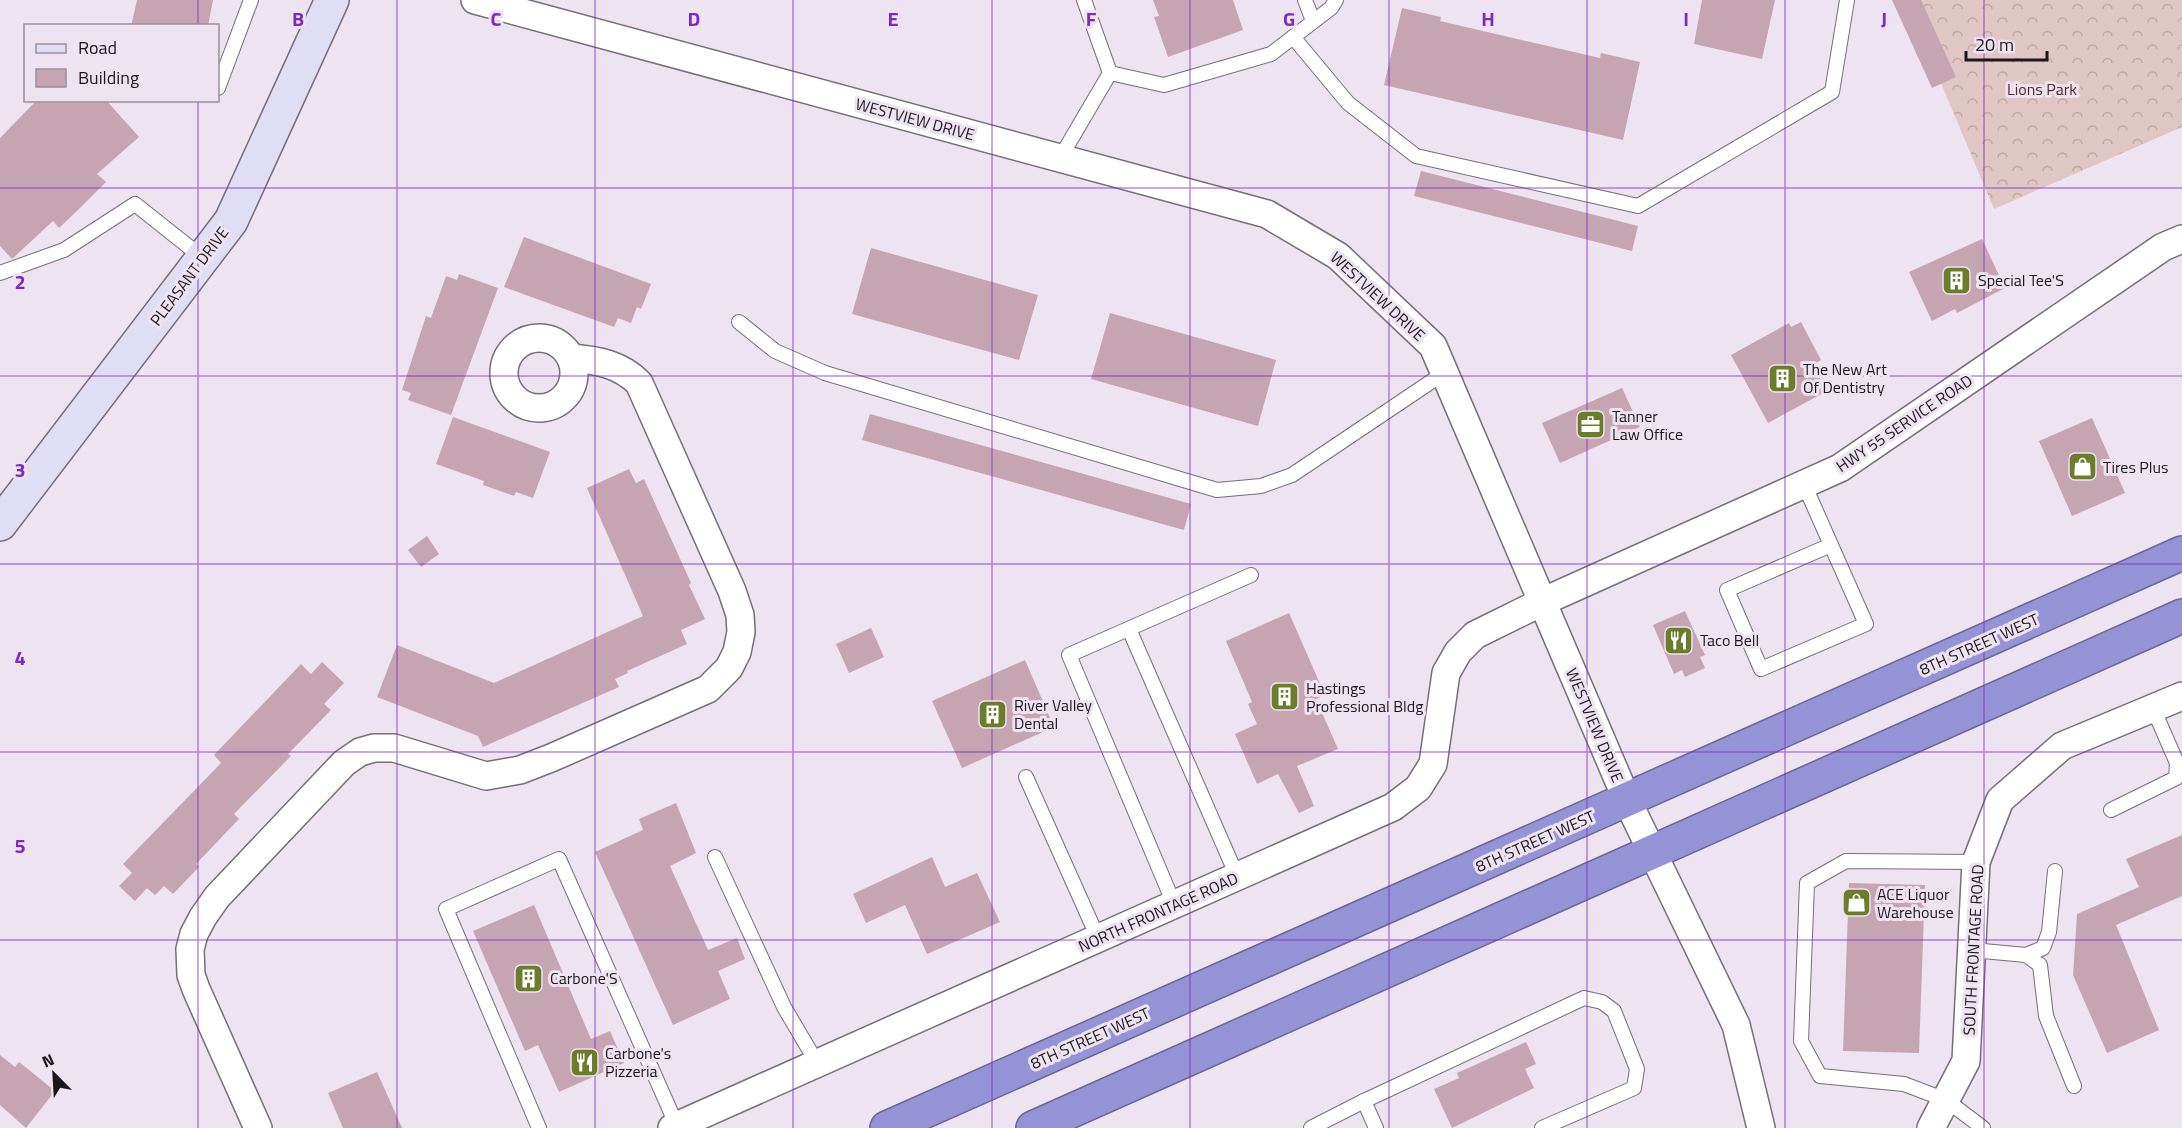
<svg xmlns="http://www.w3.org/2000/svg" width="2182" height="1128" viewBox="0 0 2182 1128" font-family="'Titillium Web',sans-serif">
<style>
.forest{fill:url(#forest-crowns)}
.building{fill:#c6a5b3}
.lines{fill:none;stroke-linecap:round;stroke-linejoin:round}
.lane-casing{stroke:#776e7a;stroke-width:16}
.street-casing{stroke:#776e7a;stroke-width:30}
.secondary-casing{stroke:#776e7a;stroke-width:36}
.highway-casing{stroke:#6a6795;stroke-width:36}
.lane{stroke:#fff;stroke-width:14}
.street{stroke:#fff;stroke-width:27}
.secondary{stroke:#dfdef3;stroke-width:33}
.highway{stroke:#9592d6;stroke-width:33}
.grid{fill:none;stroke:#7b2cbf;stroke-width:1.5;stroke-opacity:0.55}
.labels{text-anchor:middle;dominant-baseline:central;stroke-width:6;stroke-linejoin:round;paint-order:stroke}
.park-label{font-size:16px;fill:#592827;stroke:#eee3f1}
.street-label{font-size:16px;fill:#1b171c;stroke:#eee3f1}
.poi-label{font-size:16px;fill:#1b171c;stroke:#eee3f1;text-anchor:start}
.grid-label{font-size:20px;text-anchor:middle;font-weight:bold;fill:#7b2cbf;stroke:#eee3f1;stroke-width:6;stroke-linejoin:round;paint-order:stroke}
</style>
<defs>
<pattern id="forest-crowns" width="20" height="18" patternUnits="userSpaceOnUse" patternTransform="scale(1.5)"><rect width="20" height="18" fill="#e0c6c4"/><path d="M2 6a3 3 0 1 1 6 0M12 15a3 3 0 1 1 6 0" fill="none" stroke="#c0a9a8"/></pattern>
</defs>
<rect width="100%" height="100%" fill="#eee3f1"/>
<path class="forest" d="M1906 0H2182V127L1994 209Z"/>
<g class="building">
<path d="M137 0H213L208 26H131Z"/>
<path d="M1153 0H1233L1243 30 1168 57 1154 17 1159 16Z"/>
<path d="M1702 0H1775L1762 59 1694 44Z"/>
<path d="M1892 0H1921L1956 77 1932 88Z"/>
<path d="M1402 8 1441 17 1440 21 1600 58 1601 53 1640 62 1623 140 1384 85Z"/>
<path d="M37 100H106L139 137 97 174 106 182 80 208 59 228 53 221 12 259 0 246V138Z"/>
<path d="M1421 171 1638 226 1632 251 1414 196Z"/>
<path d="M524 237 651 284 641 309 637 307 631 323 618 318 614 327 504 287Z"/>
<path d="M1982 239 2005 288 1957 313 1955 309 1932 321 1909 272Z"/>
<path d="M871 248 1038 295 1019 360 852 314Z"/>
<path d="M459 274 498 288 451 415 408 400 411 393 402 390 426 316 431 318 446 276 457 280Z"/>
<path d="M1110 313 1276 360 1258 426 1091 379Z"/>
<path d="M1801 322 1821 360 1813 365 1827 391 1768 423 1731 355 1789 323 1791 327Z"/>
<path d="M1622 388 1640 427 1560 463 1542 423Z"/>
<path d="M870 414 1191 504 1184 530 862 440Z"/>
<path d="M453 417 550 452 533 498 516 492 514 496 483 485 484 481 436 464Z"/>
<path d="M2092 418 2125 493 2072 516 2039 441Z"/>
<path d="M629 469 636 483 644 479 691 583 689 585 705 619 681 630 687 644 627 671 628 673 615 679 619 687 483 747 478 736 377 697 397 645 494 683 643 616 587 488Z"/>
<path d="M427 536 439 554 421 567 408 550Z"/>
<path d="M1685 611 1705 655 1700 657 1705 668 1685 677 1682 670 1674 674 1653 625Z"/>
<path d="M1289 613 1325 695 1316 699 1338 749 1297 766 1314 806 1299 813 1278 774 1257 784 1235 734 1257 724 1248 704 1252 702 1226 641Z"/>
<path d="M871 628 884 657 849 673 836 644Z"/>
<path d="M1025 660 1054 727 962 768 932 701Z"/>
<path d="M322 662 344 683 324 704 331 710 288 754 291 756 234 814 239 819 196 864 199 867 173 894 164 886 155 895 147 888 135 901 119 886 132 873 123 864 221 763 214 755 301 664 311 674Z"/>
<path d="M676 803 696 853 670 866 708 950 737 938 745 959 718 971 730 999 673 1025 595 852 643 830 639 819Z"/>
<path d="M2182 835V896L2116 925 2159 1030 2107 1053 2073 975 2077 914 2139 887 2126 859Z"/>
<path d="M932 857 945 887 977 873 1000 922 927 954 905 905 866 923 853 894Z"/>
<path d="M1849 883 1925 885 1919 1053 1843 1051Z"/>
<path d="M534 905 591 1039 610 1031 624 1063 559 1092 538 1045 525 1051 473 931Z"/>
<path d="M1526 1042 1536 1064 1525 1069 1534 1088 1452 1128 1434 1089 1459 1078 1457 1073Z"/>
<path d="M0 1055 15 1067 19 1062 55 1091 26 1128 0 1105Z"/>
<path d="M377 1072 402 1128H343L328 1093Z"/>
</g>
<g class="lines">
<defs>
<g id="lane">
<path d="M1084 0 1110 73"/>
<path d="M1305 0 1313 21"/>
<path d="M1293 37 1348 103 1416 156 1638 206 1832 92 1847 0"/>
<path d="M218 88 251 0"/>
<path d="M1060 158 1110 73 1164 85 1271 54 1331 8 1336 0"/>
<path d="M0 273 64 250 135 204 203 258"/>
<path d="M739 322 775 351 825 373 1217 490 1261 486 1292 475 1444 373"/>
<path d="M1804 484 1866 624 1761 669 1727 590 1831 545"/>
<path d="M1129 629 1237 876"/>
<path d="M1026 777 1098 938"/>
<path d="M2111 810 2176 778 2177 763 2153 708"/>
<path d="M715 857 784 1007 817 1063"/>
<path d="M1976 862 1846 861 1807 883 1801 1041 1820 1076 1904 1084 1946 1100 1983 1128"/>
<path d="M1174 904 1069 655 1251 575"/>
<path d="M1972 950 2026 955 2040 965 2046 1016 2074 1086"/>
<path d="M2026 955 2043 948 2049 932 2055 871"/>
<path d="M1364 1101 1376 1128"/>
<path d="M539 1128 446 909 559 859 677 1126"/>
<path d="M1311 1128 1364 1101 1584 998 1602 1002 1614 1011 1637 1069 1634 1088 1542 1128"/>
</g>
<g id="street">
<path d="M475 0 1267 214 1338 256 1433 346 1627 800 1736 1025 1761 1128"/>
<circle cx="539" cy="373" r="35"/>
<path d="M258 1128 196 989 191 975 190 949 194 934 203 917 217 897 344 763 360 752 374 748H394L486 776 520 770 551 758 708 689 729 668 737 652 741 632 740 615 732 591 639 383C620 364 597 360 571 358"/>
<path d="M672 1128 1393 807 1418 788 1433 764 1446 673 1458 652 1475 635 1542 602 1840 468 2163 247 2182 239"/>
<path d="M1931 1128 1966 1061 1976 862 2000 800 2062 746 2182 696"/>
</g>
<path id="secondary" d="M0 524 231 221 332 0"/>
<g id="highway">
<path d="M887 1128 2182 553"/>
<path d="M1033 1128 2182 616"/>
</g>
</defs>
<use href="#lane" class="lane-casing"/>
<use href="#street" class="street-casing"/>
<use href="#secondary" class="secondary-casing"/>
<use href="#highway" class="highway-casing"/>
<use href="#lane" class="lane"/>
<use href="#street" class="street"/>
<use href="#secondary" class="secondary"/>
<use href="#highway" class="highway"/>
</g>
<path class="grid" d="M198 0V26M397 0V1128M595 0V1128M793 0V1128M992 0V1128M1190 0V1128M1389 0V1128M1587 0V1128M1785 0V1128M1984 0V1128M198 100V1128M0 188H2182M0 376H2182M0 564H2182M0 752H2182M0 940H2182"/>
<defs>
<symbol id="building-square" viewBox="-11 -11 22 22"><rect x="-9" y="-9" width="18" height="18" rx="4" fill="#6b7c2b" stroke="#eee3f1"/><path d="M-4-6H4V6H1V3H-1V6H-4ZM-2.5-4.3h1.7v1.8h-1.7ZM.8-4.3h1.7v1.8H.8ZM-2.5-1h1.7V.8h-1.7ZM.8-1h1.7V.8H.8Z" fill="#fff"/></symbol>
<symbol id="office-square" viewBox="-11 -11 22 22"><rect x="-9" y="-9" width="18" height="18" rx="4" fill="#6b7c2b" stroke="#eee3f1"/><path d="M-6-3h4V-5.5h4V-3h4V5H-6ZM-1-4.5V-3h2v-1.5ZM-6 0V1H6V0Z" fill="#fff"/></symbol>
<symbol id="shop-square" viewBox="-11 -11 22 22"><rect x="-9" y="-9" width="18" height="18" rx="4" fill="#6b7c2b" stroke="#eee3f1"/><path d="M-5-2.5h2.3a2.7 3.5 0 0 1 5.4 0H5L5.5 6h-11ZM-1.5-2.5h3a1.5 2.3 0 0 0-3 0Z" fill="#fff"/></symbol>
<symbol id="restaurant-square" viewBox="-11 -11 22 22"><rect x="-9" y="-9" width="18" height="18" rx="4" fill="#6b7c2b" stroke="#eee3f1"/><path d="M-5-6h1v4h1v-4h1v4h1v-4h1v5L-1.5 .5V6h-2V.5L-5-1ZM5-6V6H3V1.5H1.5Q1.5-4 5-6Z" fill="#fff"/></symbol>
</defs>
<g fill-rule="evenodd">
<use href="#building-square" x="1940" y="264" width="33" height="33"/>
<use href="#building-square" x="1766" y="362" width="33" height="33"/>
<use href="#office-square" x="1574" y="408" width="33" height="33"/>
<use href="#shop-square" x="2066" y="450" width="33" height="33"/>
<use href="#restaurant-square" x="1662" y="624" width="33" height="33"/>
<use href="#building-square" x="1268" y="680" width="33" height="33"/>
<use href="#building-square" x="976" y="698" width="33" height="33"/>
<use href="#shop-square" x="1840" y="886" width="33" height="33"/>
<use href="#building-square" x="512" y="962" width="33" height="33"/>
<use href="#restaurant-square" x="568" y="1046" width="33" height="33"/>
</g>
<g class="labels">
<g class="park-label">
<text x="2042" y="89">Lions Park</text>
</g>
<g class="street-label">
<text transform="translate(915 119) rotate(15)">WESTVIEW DRIVE</text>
<text transform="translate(189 276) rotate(-53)">PLEASANT DRIVE</text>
<text transform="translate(1378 296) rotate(43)">WESTVIEW DRIVE</text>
<text transform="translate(1904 423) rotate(-34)">HWY 55 SERVICE ROAD</text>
<text transform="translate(1979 644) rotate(-24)">8TH STREET WEST</text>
<text transform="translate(1595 725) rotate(67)">WESTVIEW DRIVE</text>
<text transform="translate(1535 841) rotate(-24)">8TH STREET WEST</text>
<text transform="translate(1158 912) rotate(-24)">NORTH FRONTAGE ROAD</text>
<text transform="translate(1973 950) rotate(-87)">SOUTH FRONTAGE ROAD</text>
<text transform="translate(1090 1038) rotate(-24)">8TH STREET WEST</text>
</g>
<g class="poi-label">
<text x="1978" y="280">Special Tee'S</text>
<text x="1803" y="369">The New Art<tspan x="1803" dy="18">Of Dentistry</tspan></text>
<text x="1612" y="416">Tanner<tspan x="1612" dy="18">Law Office</tspan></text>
<text x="2103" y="467">Tires Plus</text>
<text x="1700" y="640">Taco Bell</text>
<text x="1306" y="688">Hastings<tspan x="1306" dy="18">Professional Bldg</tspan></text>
<text x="1014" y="705">River Valley<tspan x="1014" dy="18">Dental</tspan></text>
<text x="1877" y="894">ACE Liquor<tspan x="1877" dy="18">Warehouse</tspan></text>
<text x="550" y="978">Carbone'S</text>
<text x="605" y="1053">Carbone's<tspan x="605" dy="18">Pizzeria</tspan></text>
</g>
</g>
<g class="grid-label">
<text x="298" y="26">B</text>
<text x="496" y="26">C</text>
<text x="694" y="26">D</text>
<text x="893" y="26">E</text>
<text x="1091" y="26">F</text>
<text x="1289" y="26">G</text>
<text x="1488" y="26">H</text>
<text x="1686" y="26">I</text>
<text x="1884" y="26">J</text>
<text x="20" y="289">2</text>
<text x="20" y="477">3</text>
<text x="20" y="665">4</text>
<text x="20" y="853">5</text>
</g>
<rect x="24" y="24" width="195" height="78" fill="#eee3f1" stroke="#9a919c" stroke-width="1.5"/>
<rect x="36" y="44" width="30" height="9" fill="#dfdef3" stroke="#9a919c" stroke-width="1.5"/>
<text x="78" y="54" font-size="18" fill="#1b171c">Road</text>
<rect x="36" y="69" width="30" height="18" fill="#c6a5b3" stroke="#9a919c" stroke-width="1.5"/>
<text x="78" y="84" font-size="18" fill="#1b171c">Building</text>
<g transform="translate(54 1074) rotate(336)" stroke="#eee3f1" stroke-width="4.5" paint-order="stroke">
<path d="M0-4.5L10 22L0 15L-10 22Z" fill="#1b171c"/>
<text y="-9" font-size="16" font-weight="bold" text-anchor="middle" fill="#1b171c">N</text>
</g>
<path d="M1966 51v9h81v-9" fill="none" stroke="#1b171c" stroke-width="3"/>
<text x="1975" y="51" font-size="18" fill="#1b171c" stroke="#eee3f1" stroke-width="4.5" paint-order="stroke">20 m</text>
</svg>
